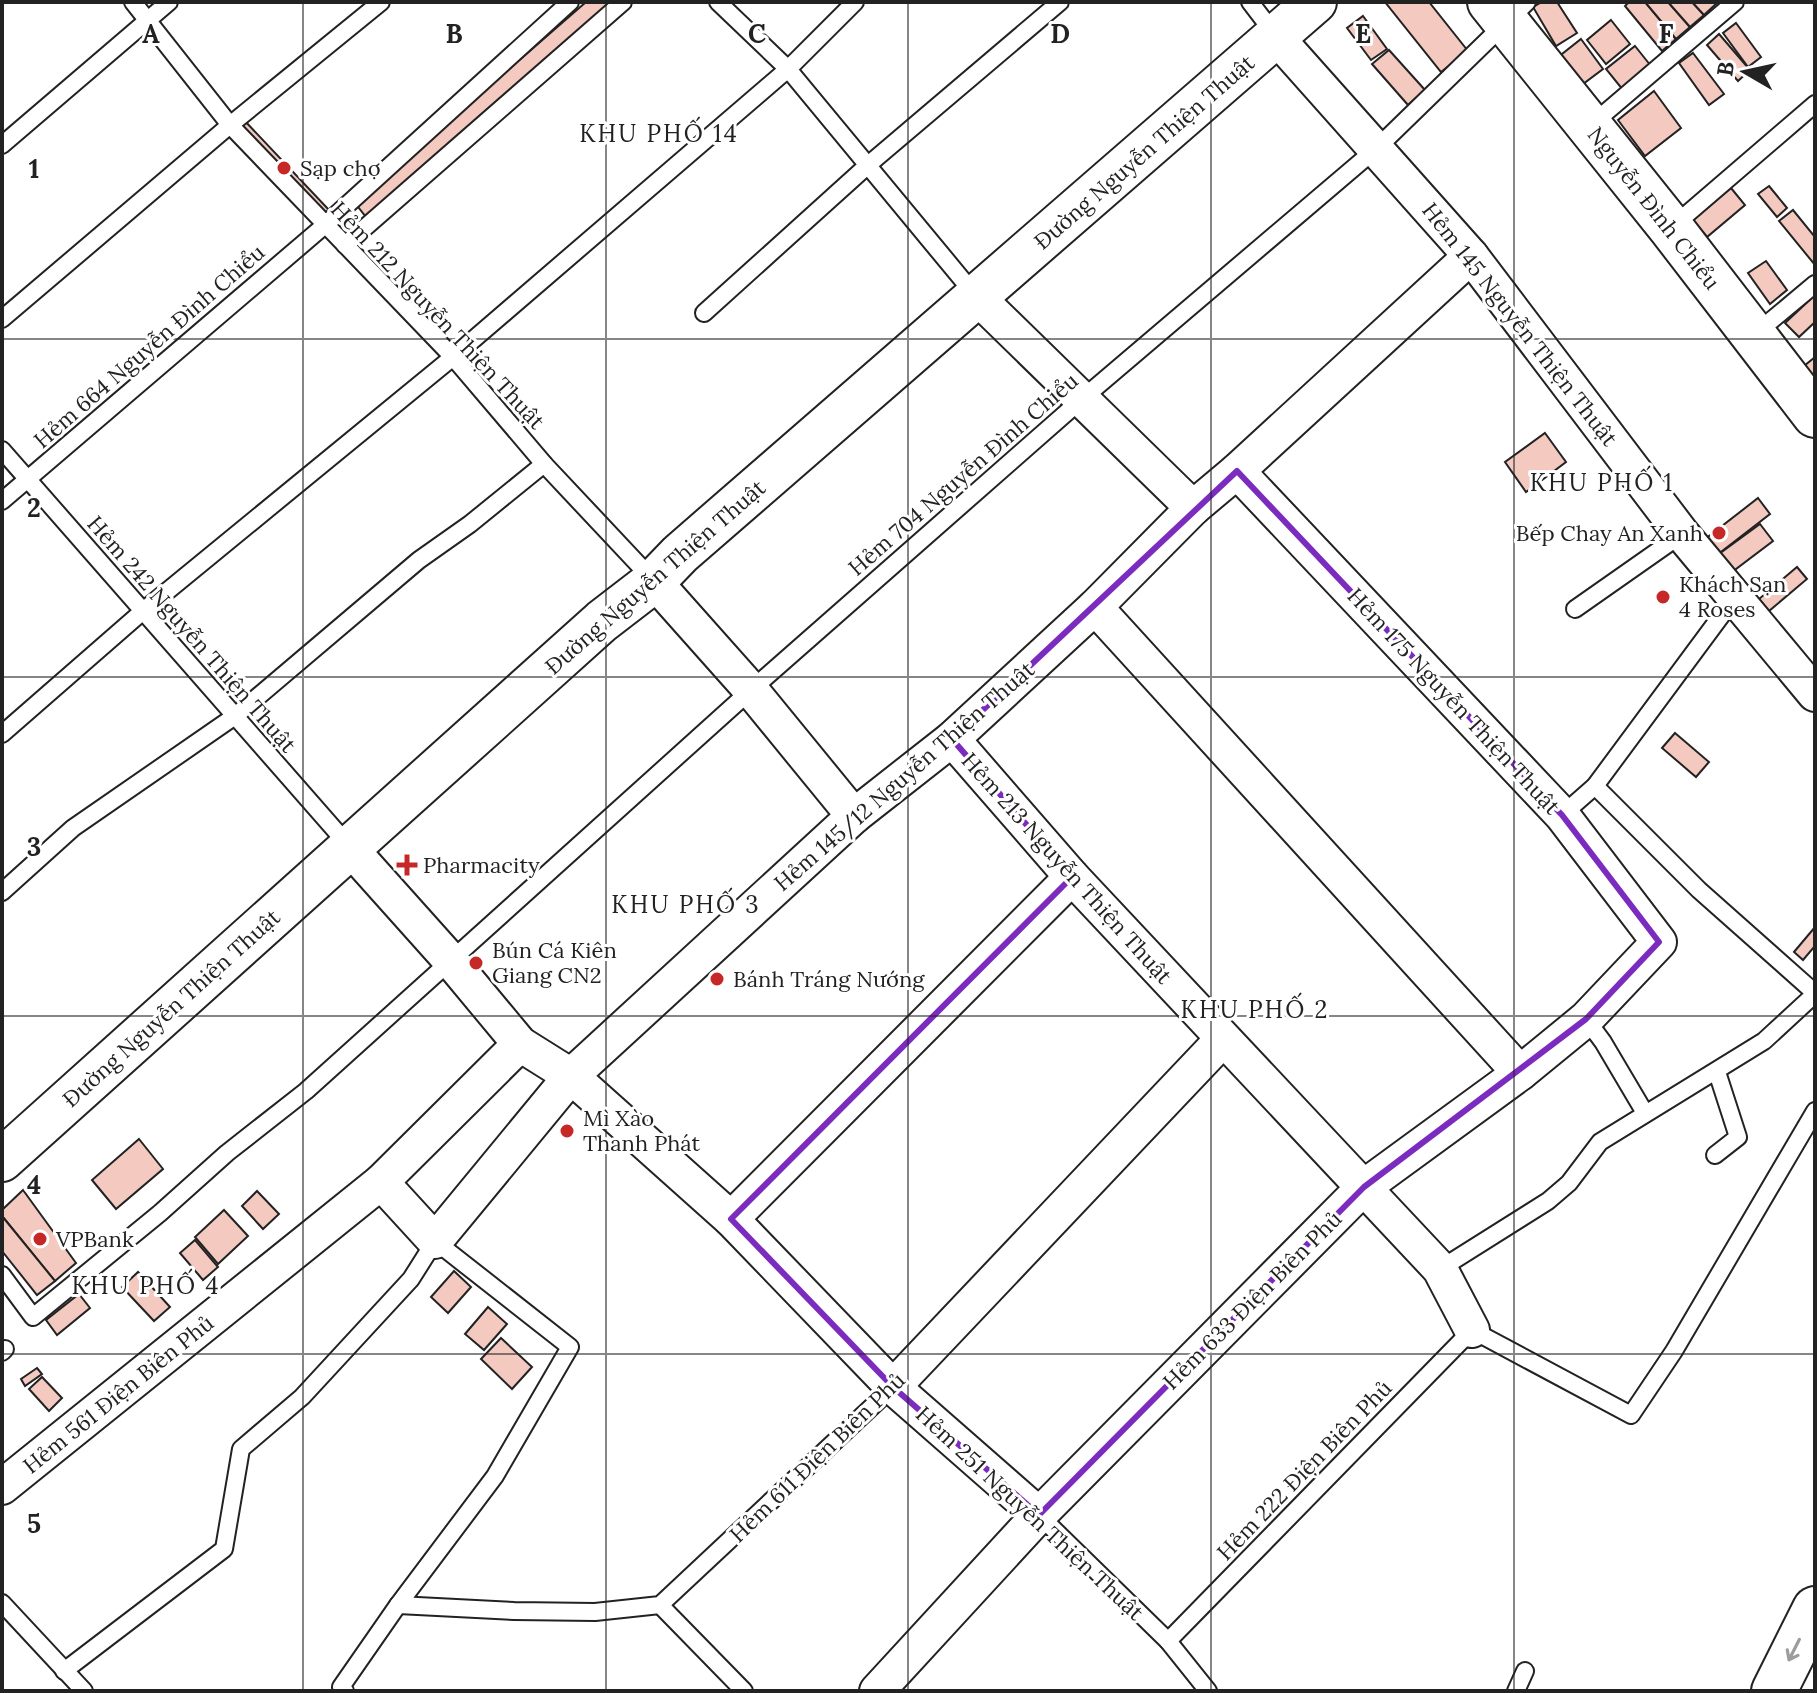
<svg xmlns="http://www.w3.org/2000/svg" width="1817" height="1693" viewBox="0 0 1817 1693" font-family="Lora,serif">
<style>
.building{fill:#f3c9c0;stroke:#222;stroke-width:2}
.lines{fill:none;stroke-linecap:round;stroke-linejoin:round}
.service-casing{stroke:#222;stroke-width:20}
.minor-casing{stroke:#222;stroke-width:38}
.tertiary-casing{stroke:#222;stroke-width:46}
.secondary-casing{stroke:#222;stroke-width:48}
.primary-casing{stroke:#222;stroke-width:48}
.service{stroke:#fff;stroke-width:16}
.minor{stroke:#fff;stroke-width:34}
.tertiary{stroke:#fff;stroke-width:42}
.secondary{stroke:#fff;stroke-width:44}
.primary{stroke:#fff;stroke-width:44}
.oneway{stroke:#9c9c9c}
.marked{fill:none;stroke:#7b2cbf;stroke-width:6;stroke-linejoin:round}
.grid{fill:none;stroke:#222;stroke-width:2;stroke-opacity:0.55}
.poi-dot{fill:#c62828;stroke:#fff;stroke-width:3}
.labels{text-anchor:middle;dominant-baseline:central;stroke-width:6;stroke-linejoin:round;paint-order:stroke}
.street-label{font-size:22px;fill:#222;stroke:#fff}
.poi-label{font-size:22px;fill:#222;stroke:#fff;text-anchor:start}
.neighbourhood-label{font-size:24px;letter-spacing:2px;fill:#222;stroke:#fff}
.grid-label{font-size:26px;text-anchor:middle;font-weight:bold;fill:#222;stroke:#fff;stroke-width:6;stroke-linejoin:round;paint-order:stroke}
</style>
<rect width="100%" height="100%" fill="#fff"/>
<g class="building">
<path d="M586 2H612L366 217 355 203Z"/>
<path d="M1385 2H1429L1468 51 1441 72Z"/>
<path d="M1542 2H1557L1577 33 1556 46 1533 7Z"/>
<path d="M1629 2H1645L1676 39 1662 51 1625 6Z"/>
<path d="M1645 2H1668L1690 27 1676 39Z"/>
<path d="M1668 2H1692L1704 15 1690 27Z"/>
<path d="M1692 2H1716L1717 3 1704 15Z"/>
<path d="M1363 16 1387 49 1371 60 1347 28Z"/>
<path d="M1611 20 1630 44 1606 64 1587 40Z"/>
<path d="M1736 23 1761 57 1748 67 1723 33Z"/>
<path d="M1719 34 1750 70 1738 81 1707 45Z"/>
<path d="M1581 39 1603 69 1579 87 1557 58Z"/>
<path d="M1635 46 1651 66 1623 90 1606 69Z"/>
<path d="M1389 50 1425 90 1408 105 1372 64Z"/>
<path d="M1693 53 1724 94 1709 105 1679 63Z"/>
<path d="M1654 91 1681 128 1645 156 1618 120Z"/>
<path d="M243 119 329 210 324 215 238 125Z"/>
<path d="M1769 186 1787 208 1777 217 1758 194Z"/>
<path d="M1731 188 1745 205 1707 237 1693 220Z"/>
<path d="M1793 210 1815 237V265L1779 221Z"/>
<path d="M1766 261 1787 290 1770 304 1748 273Z"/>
<path d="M1815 295V322L1799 337 1785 323Z"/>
<path d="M1815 357V380L1804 366Z"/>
<path d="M1545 433 1566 462 1526 492 1505 462Z"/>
<path d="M1758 498 1770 514 1717 555 1704 540Z"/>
<path d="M1760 524 1773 541 1732 572 1719 554Z"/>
<path d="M1797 567 1807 579 1769 611 1759 599Z"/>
<path d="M1675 733 1709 762 1696 777 1662 748Z"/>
<path d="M1815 927V946L1803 960 1794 952Z"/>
<path d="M139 1139 163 1169 116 1209 92 1180Z"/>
<path d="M23 1190 76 1263 55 1281 2 1216V1210Z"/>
<path d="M257 1191 279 1214 263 1229 242 1206Z"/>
<path d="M224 1210 248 1236 218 1264 195 1237Z"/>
<path d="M2 1216 55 1281 37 1295 2 1251Z"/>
<path d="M195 1240 218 1267 203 1280 180 1253Z"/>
<path d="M454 1271 471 1287 448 1313 431 1297Z"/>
<path d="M138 1272 170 1307 154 1321 122 1287Z"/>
<path d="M79 1294 90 1308 57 1335 46 1320Z"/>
<path d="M488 1307 507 1324 484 1350 465 1334Z"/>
<path d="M501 1338 532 1367 512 1389 481 1359Z"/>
<path d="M37 1368 42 1374 25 1386 21 1379Z"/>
<path d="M42 1377 62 1398 49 1411 29 1389Z"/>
</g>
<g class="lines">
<defs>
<g id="service">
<path d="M133 2 230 125 453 357 544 464 653 580"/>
<path d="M718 2 788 69 975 295"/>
<path d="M1250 2 1276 36"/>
<path d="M1591 125 1735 2"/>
<path d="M2 145 169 2"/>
<path d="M1672 227 1815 104"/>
<path d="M345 245 623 2"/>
<path d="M704 313 868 165 1060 2"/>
<path d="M2 319 230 125 381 2"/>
<path d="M1755 334 1815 284"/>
<path d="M2 450 349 846"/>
<path d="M2 501 325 225 570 2"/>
<path d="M1575 609 1682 534"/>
<path d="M2 734 143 611 453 357 788 69 855 2"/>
<path d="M1595 786 1699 890 1815 993"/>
<path d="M1562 815 1595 786 1735 597"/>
<path d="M2 892 73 828 235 716 419 560 470 524 544 464"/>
<path d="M1586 1019 1603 1042 1645 1113"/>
<path d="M1715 1155 1738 1137 1717 1072"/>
<path d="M1440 1269 1548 1201 1569 1183 1600 1142 1764 1041 1815 994"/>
<path d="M2 1275 33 1317 160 1213 227 1153 306 1091 751 690 1082 399 1377 148 1527 2"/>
<path d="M2 1352 5 1349"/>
<path d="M1039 1515 1168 1641 1208 1691"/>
<path d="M2 1603 84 1691"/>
<path d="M398 1605 514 1611 595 1612 660 1605 893 1387"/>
<path d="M660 1605 744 1691"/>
<path d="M1168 1641 1472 1330 1631 1415 1674 1351 1815 1111"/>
<path d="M64 1671 224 1549 241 1449 302 1397 411 1279 435 1241 570 1347 495 1476 398 1605 341 1687 345 1691"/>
<path d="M1516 1691 1525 1671"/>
</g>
<g id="minor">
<path d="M1276 37 1471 256 1682 534 1815 694"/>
<path d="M977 297 1193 508"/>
<path d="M654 581 751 690 854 816"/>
<path d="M1095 607 1520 1073"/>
<path d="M952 739 1072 877 1440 1269 1472 1330"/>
<path d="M349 847 451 961 520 1044 571 1076 731 1219 893 1387 1039 1515"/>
<path d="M381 1182 435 1241 571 1076 854 816 952 739 1095 607 1193 508 1237 471 1471 256"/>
<path d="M731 1219 1072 877"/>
<path d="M893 1387 1223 1039"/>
<path d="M2 1487 381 1182 520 1044"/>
<path d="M877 1691 1039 1515 1364 1187 1520 1073 1586 1019 1659 942 1562 815 1237 471"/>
</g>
<path id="tertiary" d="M2 1160 602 621 654 581 680 554 1315 2"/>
<path id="secondary" d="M1490 2 1671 228 1815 415"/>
<path id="primary" d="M1774 1691 1815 1609"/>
</defs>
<use href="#service" class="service-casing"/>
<use href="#minor" class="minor-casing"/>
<use href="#tertiary" class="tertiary-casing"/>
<use href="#secondary" class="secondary-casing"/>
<use href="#primary" class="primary-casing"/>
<use href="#service" class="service"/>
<use href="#minor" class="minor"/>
<use href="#tertiary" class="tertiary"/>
<use href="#secondary" class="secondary"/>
<use href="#primary" class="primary"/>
</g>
<defs><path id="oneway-shaft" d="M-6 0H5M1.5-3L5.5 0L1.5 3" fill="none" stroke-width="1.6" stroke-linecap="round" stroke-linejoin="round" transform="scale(2)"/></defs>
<use class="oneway" href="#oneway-shaft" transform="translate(1794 1650) rotate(117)"/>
<path class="marked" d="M1237 471 1562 815 1659 942 1586 1019 1364 1187 1039 1515 893 1387 731 1219 1072 877 952 739Z"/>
<path class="grid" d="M303 2V1691M606 2V1691M908 2V1691M1211 2V1691M1514 2V1691M2 339H1815M2 677H1815M2 1016H1815M2 1354H1815"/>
<g class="poi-dot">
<circle cx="284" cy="168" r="8"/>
<circle cx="1719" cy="533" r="8"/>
<circle cx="1663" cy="597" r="8"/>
<path d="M403 853h8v8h8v8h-8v8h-8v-8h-8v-8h8z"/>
<circle cx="476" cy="963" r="8"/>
<circle cx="717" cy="979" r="8"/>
<circle cx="567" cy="1131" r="8"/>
<circle cx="40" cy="1239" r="8"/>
</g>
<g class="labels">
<g class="street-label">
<text transform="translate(1144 152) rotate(-41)">Đường Nguyễn Thiện Thuật</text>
<text transform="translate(1654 208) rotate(52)">Nguyễn Đình Chiểu</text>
<text transform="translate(438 315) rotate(47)">Hẻm 212 Nguyễn Thiện Thuật</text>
<text transform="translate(1520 324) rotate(52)">Hẻm 145 Nguyễn Thiện Thuật</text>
<text transform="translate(149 346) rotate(-41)">Hẻm 664 Nguyễn Ðình Chiểu</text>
<text transform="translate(963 474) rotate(-41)">Hẻm 704 Nguyễn Đình Chiểu</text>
<text transform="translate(655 577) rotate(-41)">Đường Nguyễn Thiện Thuật</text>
<text transform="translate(192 634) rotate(49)">Hẻm 242 Nguyễn Thiện Thuật</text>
<text transform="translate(1454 701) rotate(47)">Hẻm 175 Nguyễn Thiện Thuật</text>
<text transform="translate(904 776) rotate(-41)">Hẻm 145/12 Nguyễn Thiện Thuật</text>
<text transform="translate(1067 868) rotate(48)">Hẻm 213 Nguyễn Thiện Thuật</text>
<text transform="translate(171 1008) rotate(-42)">Đường Nguyễn Thiện Thuật</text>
<text transform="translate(1252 1300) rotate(-45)">Hẻm 633 Ðiện Biên Phủ</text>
<text transform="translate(118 1394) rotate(-39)">Hẻm 561 Ðiện Biên Phủ</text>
<text transform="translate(817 1457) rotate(-44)">Hẻm 611 Ðiện Biên Phủ</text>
<text transform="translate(1304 1470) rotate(-46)">Hẻm 222 Ðiện Biên Phủ</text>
<text transform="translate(1030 1513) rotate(43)">Hẻm 251 Nguyễn Thiện Thuật</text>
</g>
<g class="poi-label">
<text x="300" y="168">Sạp chợ</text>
<text x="1703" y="533" text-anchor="end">Bếp Chay An Xanh</text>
<text x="1679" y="584">Khách Sạn<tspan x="1679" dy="25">4 Roses</tspan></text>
<text x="423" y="865">Pharmacity</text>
<text x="492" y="950">Bún Cá Kiên<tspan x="492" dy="25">Giang CN2</tspan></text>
<text x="733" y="979">Bánh Tráng Nướng</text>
<text x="583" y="1118">Mì Xào<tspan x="583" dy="25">Thanh Phát</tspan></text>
<text x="56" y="1239">VPBank</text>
</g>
<g class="neighbourhood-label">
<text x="659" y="133">KHU PHỐ 14</text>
<text x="1602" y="482">KHU PHỐ 1</text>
<text x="686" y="904">KHU PHỐ 3</text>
<text x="1255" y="1009">KHU PHỐ 2</text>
<text x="146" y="1285">KHU PHỐ 4</text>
</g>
</g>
<g class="grid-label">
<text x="151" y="43">A</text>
<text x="454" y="43">B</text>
<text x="757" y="43">C</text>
<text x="1060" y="43">D</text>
<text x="1363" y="43">E</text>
<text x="1666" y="43">F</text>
<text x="34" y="178">1</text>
<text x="34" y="517">2</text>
<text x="34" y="856">3</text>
<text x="34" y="1194">4</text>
<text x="34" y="1533">5</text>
</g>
<rect width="1817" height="1693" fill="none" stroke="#222222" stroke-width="8"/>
<g transform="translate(1745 72) rotate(279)" stroke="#ffffff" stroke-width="6" paint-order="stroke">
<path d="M0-6L14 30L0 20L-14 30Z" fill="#222222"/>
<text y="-12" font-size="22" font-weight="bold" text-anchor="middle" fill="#222222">B</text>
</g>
</svg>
